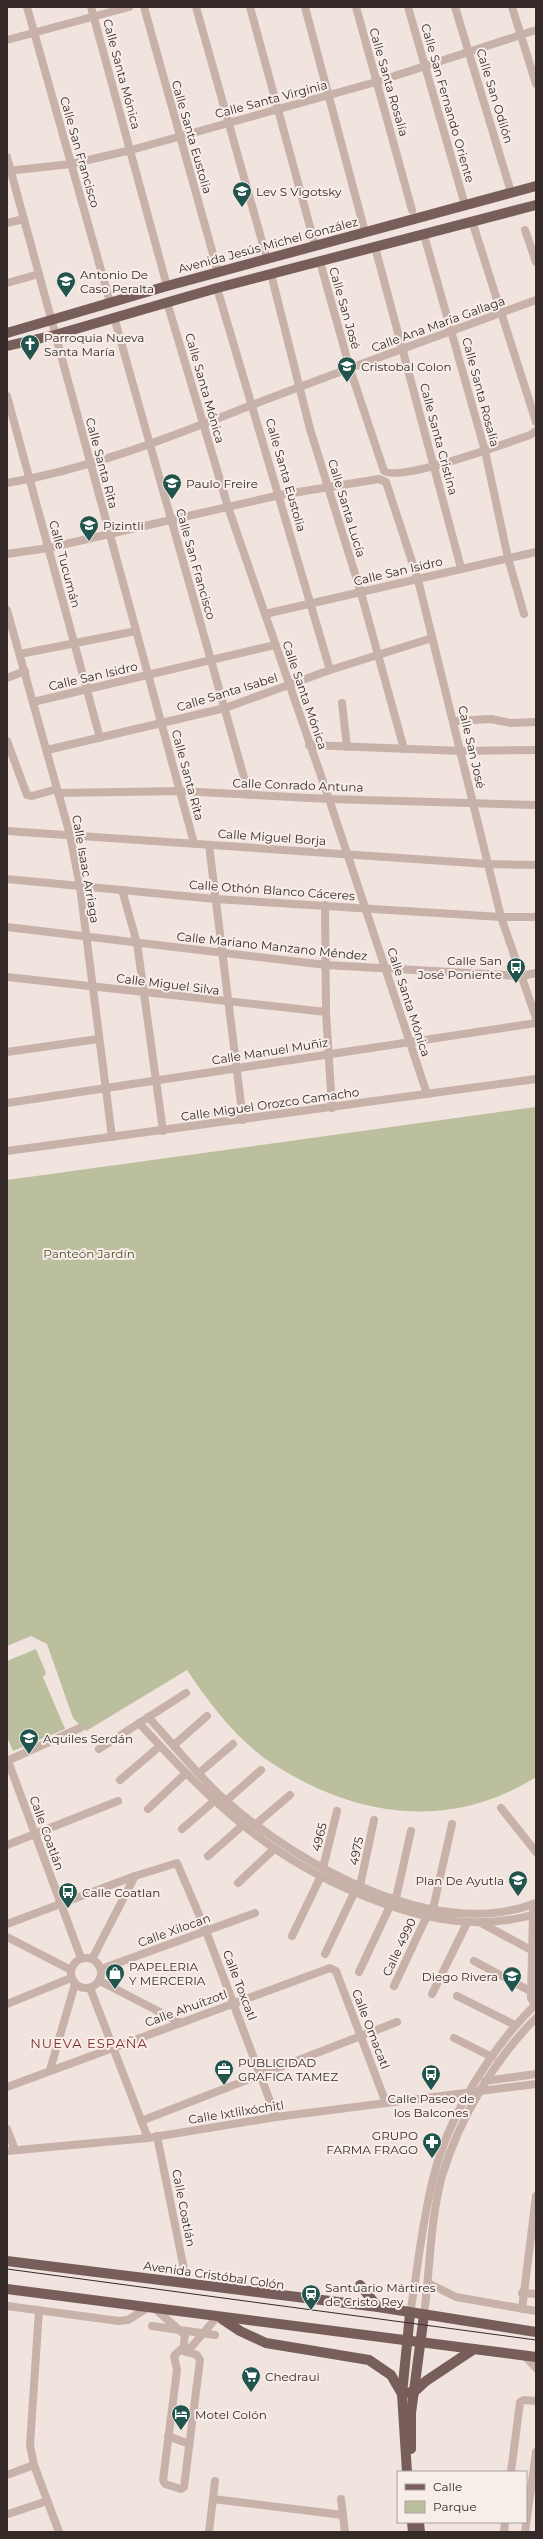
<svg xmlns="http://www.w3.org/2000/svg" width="543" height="2539" viewBox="0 0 543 2539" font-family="Montserrat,sans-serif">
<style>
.green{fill:#bbbf9d}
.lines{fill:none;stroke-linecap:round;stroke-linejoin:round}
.minor{stroke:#c8b1a9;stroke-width:8}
.major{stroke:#775e5b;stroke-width:10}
.tram{stroke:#362a29;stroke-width:1}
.labels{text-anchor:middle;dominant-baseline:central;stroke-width:4;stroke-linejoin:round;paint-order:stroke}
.street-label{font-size:12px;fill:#362a29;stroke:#f8eee9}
.poi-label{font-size:12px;fill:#362a29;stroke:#f8eee9;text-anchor:start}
.park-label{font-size:12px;fill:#4d522e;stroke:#f8eee9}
.neighbourhood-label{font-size:13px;letter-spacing:1px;fill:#7f2927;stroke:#f8eee9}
</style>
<rect width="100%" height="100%" fill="#f1e3dd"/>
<g class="green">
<path d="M536 1107V1777C448 1832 354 1817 270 1762 237 1740 209 1703 187 1670L86 1731 73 1718 47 1644 31 1636 7 1646V1180Z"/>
<path d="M36 1649 46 1673 43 1677 65 1729 13 1751 7 1737V1661Z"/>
</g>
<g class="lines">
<g class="minor">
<path d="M27 7 110 302"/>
<path d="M91 7 167 286"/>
<path d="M144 7 218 272"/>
<path d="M196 7 267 259"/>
<path d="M250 7 315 245"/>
<path d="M305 7 365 232"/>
<path d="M356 7 412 210"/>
<path d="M408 7 465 205"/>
<path d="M455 7 511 192"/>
<path d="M512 7 536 84"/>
<path d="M7 40 129 7"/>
<path d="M7 157 194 843"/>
<path d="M7 171 71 164 131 150 376 82 536 30"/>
<path d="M472 221 536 422"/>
<path d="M7 223 24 219"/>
<path d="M525 230 536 262"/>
<path d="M424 235 485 451 508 558 524 614"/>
<path d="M375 247 461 568"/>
<path d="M320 262 350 369 384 471C401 482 507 443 530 435L536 431"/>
<path d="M271 274 310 429 361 593 404 749"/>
<path d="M7 283 39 274"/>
<path d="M217 288 330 670"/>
<path d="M167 302 228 507 329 799 427 1094"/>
<path d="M114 317 249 795"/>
<path d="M7 396 100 738"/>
<path d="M7 483C94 468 170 437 252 405 346 369 441 335 536 300"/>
<path d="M7 554 48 548 280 495 379 479 386 482 418 580 501 917 536 1018"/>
<path d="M7 610 70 835 80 887 112 1137"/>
<path d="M265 614 536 552"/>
<path d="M20 654 136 631"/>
<path d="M7 678 25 671"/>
<path d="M33 702 275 645"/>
<path d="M342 703 347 747"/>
<path d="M454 721 491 719 511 723 536 722"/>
<path d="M7 741 27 795 32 796 57 789"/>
<path d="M309 745 461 751 536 750"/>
<path d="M47 750 225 708 330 670 432 638"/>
<path d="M58 793 181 791 329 799 536 805"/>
<path d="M7 831 488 864 536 865"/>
<path d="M209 845 243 1120"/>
<path d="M7 879 215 899 501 917H536"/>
<path d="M122 890 137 943 163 1131"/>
<path d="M325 905 326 1012 332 1108"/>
<path d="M7 927 326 965 521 976 536 973"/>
<path d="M7 977 326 1012"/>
<path d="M7 1052 98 1039"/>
<path d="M7 1103 536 1023"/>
<path d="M7 1151 536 1079"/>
<path d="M148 1717C174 1745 198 1776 226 1801 301 1866 435 1942 536 1903"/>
<path d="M139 1723C216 1807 275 1865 385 1904 435 1922 484 1929 536 1914"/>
<path d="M174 1745 207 1716"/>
<path d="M99 1749 186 1693"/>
<path d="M7 1761 80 1728"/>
<path d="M8 1761 81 1958"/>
<path d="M199 1773 233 1744"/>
<path d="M120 1780 160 1746"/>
<path d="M226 1801 261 1770"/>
<path d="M501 1808 536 1852"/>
<path d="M148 1809 185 1774"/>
<path d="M255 1825 290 1795"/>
<path d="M182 1829 213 1802"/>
<path d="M7 1845 118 1801"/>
<path d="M208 1856 242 1826"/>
<path d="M323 1868 337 1811"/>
<path d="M238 1883 274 1849"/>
<path d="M360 1886 374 1820"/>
<path d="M396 1898 411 1831"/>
<path d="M433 1909 452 1824"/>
<path d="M533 1911 531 1998 536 2006"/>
<path d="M481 1923 533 1951"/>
<path d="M7 1924 135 1876 177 1863 206 1931 276 2117"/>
<path d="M292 1936 320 1878"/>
<path d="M7 1937 71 1970"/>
<path d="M325 1954 354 1893"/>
<circle cx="86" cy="1973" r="15"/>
<path d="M92 1959 135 1876"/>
<path d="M474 1961 532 1992"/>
<path d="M101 1969 255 1913"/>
<path d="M359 1972 390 1906"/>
<path d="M100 1981 181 2023"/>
<path d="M394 1986 426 1918"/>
<path d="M90 1988 148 2138"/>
<path d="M432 1994 467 1923"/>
<path d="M457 1996 515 2025"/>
<path d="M7 2004 71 1978"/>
<path d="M454 2038 492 2057"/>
<path d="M50 2070 75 1984"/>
<path d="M485 2081 536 2074"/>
<path d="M7 2087 330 1968 336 1971 386 2103"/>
<path d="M141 2121 397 2022"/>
<path d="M7 2129 15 2150"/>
<path d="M157 2136 187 2284"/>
<path d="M7 2151 148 2138 276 2117 536 2084"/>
<path d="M428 2283 456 2297 536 2311"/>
<path d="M522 2293 536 2294"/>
<path d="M7 2306 119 2321 128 2320 147 2308"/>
<path d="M154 2308 185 2335 183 2350"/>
<path d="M522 2309 536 2196"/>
<path d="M39 2310 30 2445 34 2465 59 2532"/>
<path d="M410 2314C418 2268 422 2220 434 2175 449 2115 492 2047 536 2004"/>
<path d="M424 2315C430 2270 430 2220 442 2176 459 2119 494 2060 536 2018"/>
<path d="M152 2326 215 2335"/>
<path d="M180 2350 197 2355 200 2360 184 2487 181 2489 165 2484 163 2480 177 2370 174 2356Z"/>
<path d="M187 2352 217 2317"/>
<path d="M524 2355 536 2368"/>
<path d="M168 2436 189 2444"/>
<path d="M511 2472 520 2402 524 2400 536 2401"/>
<path d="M7 2475 34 2465"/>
<path d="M213 2499 343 2515"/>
<path d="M341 2499 345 2532"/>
<path d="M8 2514 47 2501"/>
<path d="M209 2532 215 2481"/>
<path d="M504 2532 505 2522"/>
<path d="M525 2532 536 2452"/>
</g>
<g class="major">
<path d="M7 333 167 286 536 186"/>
<path d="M7 346 55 335 217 288 536 205"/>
<path d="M7 2261 378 2307 536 2332"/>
<path d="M360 2285 378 2307"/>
<path d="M7 2289 536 2357"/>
<path d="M222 2319 240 2331 266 2343 369 2360 391 2375 402 2394 415 2391 426 2381 474 2349"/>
<path d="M411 2449V2413L424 2315"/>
<path d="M407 2472 402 2394 410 2314"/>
<path d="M412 2522 413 2532"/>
<path d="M419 2522 420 2532"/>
</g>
<path class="tram" d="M7 2269 536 2340"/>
</g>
<defs>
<symbol id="school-pin" viewBox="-11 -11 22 30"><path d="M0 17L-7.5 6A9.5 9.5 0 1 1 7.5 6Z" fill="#21544d" stroke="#f8eee9"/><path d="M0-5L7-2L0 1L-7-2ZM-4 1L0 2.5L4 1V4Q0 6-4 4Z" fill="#fff"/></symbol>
<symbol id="church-pin" viewBox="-11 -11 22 30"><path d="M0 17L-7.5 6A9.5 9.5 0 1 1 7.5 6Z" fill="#21544d" stroke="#f8eee9"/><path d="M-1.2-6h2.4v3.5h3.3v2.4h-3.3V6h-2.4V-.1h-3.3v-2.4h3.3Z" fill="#fff"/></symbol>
<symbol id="bus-pin" viewBox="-11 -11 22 30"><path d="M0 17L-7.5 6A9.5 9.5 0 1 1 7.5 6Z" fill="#21544d" stroke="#f8eee9"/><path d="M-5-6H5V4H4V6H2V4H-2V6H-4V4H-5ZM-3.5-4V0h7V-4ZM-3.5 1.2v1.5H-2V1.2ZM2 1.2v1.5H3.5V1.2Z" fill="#fff"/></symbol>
<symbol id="shop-pin" viewBox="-11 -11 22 30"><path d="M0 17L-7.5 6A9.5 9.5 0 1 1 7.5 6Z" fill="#21544d" stroke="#f8eee9"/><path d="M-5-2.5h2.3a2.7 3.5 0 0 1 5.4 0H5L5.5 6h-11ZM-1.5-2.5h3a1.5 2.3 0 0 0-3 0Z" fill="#fff"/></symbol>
<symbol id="office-pin" viewBox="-11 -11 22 30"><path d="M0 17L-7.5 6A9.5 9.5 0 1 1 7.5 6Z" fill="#21544d" stroke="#f8eee9"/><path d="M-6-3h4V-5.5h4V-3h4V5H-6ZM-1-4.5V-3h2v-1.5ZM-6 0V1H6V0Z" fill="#fff"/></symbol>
<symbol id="pharmacy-pin" viewBox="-11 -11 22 30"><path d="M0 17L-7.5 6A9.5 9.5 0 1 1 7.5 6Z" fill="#21544d" stroke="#f8eee9"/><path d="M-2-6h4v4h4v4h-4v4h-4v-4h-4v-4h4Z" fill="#fff"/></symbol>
<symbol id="station-pin" viewBox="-11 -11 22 30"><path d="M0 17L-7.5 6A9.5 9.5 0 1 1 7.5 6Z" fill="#21544d" stroke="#f8eee9"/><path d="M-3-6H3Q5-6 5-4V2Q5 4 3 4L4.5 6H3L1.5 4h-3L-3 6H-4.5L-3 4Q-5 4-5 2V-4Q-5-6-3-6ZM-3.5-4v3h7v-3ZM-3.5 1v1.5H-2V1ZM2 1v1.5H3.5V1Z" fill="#fff"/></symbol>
<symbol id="supermarket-pin" viewBox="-11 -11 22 30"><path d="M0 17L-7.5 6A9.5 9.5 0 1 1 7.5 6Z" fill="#21544d" stroke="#f8eee9"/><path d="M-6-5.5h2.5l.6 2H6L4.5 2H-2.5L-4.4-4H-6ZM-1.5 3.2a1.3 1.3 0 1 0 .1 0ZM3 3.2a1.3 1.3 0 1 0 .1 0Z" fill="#fff"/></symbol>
<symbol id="hotel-pin" viewBox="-11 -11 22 30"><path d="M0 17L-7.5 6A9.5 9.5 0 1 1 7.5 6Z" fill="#21544d" stroke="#f8eee9"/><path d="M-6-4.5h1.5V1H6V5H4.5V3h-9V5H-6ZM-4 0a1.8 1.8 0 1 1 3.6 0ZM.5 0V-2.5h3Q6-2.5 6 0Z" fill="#fff"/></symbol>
</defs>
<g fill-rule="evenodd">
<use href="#school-pin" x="231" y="180" width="22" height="30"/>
<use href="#school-pin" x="55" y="270" width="22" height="30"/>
<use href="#church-pin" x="19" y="333" width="22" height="30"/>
<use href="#school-pin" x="336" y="355" width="22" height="30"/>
<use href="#school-pin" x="161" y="472" width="22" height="30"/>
<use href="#school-pin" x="78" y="514" width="22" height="30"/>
<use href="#bus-pin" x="505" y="956" width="22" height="30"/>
<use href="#school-pin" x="18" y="1727" width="22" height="30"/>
<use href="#school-pin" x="507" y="1869" width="22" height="30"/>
<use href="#bus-pin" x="57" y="1881" width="22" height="30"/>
<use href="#shop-pin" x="104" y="1962" width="22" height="30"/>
<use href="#school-pin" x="501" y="1965" width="22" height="30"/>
<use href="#office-pin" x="213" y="2058" width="22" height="30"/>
<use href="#bus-pin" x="420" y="2063" width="22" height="30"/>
<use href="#pharmacy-pin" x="421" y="2131" width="22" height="30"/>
<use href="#station-pin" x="300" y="2283" width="22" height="30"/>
<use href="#supermarket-pin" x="240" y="2365" width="22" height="30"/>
<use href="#hotel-pin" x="170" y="2403" width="22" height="30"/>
</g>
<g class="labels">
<g class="street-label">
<text transform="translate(122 74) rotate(75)">Calle Santa Mónica</text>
<text transform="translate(389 82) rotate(74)">Calle Santa Rosalía</text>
<text transform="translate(495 96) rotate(73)">Calle San Odilón</text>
<text transform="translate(271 99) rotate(-15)">Calle Santa Virginia</text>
<text transform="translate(448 103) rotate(74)">Calle San Fernando Oriente</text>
<text transform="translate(192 137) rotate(74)">Calle Santa Eustolia</text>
<text transform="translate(80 152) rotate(74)">Calle San Francisco</text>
<text transform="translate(268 245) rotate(-15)">Avenida Jesús Michel González</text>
<text transform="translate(345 308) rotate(74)">Calle San José</text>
<text transform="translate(438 324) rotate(-20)">Calle Ana María Gallaga</text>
<text transform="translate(205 388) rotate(74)">Calle Santa Mónica</text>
<text transform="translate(481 392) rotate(75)">Calle Santa Rosalía</text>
<text transform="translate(439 439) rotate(75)">Calle Santa Cristina</text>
<text transform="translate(102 463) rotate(75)">Calle Santa Rita</text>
<text transform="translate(286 475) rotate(74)">Calle Santa Eustolia</text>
<text transform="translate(347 508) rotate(73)">Calle Santa Lucía</text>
<text transform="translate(65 564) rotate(75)">Calle Tucumán</text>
<text transform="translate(196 564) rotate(74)">Calle San Francisco</text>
<text transform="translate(398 571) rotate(-13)">Calle San Isidro</text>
<text transform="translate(93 676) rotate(-13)">Calle San Isidro</text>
<text transform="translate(227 692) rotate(-17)">Calle Santa Isabel</text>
<text transform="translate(305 695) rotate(71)">Calle Santa Mónica</text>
<text transform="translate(472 747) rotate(77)">Calle San José</text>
<text transform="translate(188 775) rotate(75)">Calle Santa Rita</text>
<text transform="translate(298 785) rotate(2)">Calle Conrado Antuna</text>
<text transform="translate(272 837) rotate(4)">Calle Miguel Borja</text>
<text transform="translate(86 869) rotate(80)">Calle Isaac Arriaga</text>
<text transform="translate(272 890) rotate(4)">Calle Othón Blanco Cáceres</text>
<text transform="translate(272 946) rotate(6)">Calle Mariano Manzano Méndez</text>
<text transform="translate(168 984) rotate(7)">Calle Miguel Silva</text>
<text transform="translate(409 1002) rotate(72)">Calle Santa Mónica</text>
<text transform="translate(270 1051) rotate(-9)">Calle Manuel Muñiz</text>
<text transform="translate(270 1104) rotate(-8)">Calle Miguel Orozco Camacho</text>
<text transform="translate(47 1833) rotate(70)">Calle Coatlán</text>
<text transform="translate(319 1837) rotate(-76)">4965</text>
<text transform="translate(356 1851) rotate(-78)">4975</text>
<text transform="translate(174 1930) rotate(-20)">Calle Xilocan</text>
<text transform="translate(399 1947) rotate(-65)">Calle 4990</text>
<text transform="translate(240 1985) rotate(69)">Calle Toxcatl</text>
<text transform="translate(186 2008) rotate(-20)">Calle Ahuítzotl</text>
<text transform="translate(371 2029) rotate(69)">Calle Omacatl</text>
<text transform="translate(236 2112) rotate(-9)">Calle Ixtlilxóchitl</text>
<text transform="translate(184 2208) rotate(79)">Calle Coatlán</text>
<text transform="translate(214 2275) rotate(8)">Avenida Cristóbal Colón</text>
</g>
<g class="poi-label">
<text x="256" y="191">Lev S Vigotsky</text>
<text x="80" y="274">Antonio De<tspan x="80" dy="14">Caso Peralta</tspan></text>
<text x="44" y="337">Parroquia Nueva<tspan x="44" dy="14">Santa María</tspan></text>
<text x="361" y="366">Cristobal Colon</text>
<text x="186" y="483">Paulo Freire</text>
<text x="103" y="525">Pizintli</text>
<text x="502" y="960" text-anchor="end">Calle San<tspan x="502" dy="14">José Poniente</tspan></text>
<text x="43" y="1738">Aquiles Serdán</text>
<text x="504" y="1880" text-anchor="end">Plan De Ayutla</text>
<text x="82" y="1892">Calle Coatlan</text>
<text x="129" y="1966">PAPELERIA<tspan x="129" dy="14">Y MERCERIA</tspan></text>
<text x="498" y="1976" text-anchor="end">Diego Rivera</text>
<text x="238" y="2062">PUBLICIDAD<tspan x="238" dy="14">GRAFICA TAMEZ</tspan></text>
<text x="431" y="2098" text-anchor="middle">Calle Paseo de<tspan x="431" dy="14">los Balcones</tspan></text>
<text x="418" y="2135" text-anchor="end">GRUPO<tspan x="418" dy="14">FARMA FRAGO</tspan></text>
<text x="325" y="2287">Santuario Mártires<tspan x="325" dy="14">de Cristo Rey</tspan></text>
<text x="265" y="2376">Chedraui</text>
<text x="195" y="2414">Motel Colón</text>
</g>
<g class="park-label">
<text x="89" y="1253">Panteón Jardín</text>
</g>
<g class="neighbourhood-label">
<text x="89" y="2043">NUEVA ESPAÑA</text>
</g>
</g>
<rect width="543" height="2539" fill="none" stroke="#362a29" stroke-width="16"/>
<rect x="397" y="2471" width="130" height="52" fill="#f8eee9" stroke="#aaa09c"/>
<rect x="405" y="2484" width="20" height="6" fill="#775e5b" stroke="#aaa09c"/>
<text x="433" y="2491" font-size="12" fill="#362a29">Calle</text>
<rect x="405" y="2501" width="20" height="12" fill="#bbbf9d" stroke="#aaa09c"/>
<text x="433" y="2511" font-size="12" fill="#362a29">Parque</text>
</svg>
